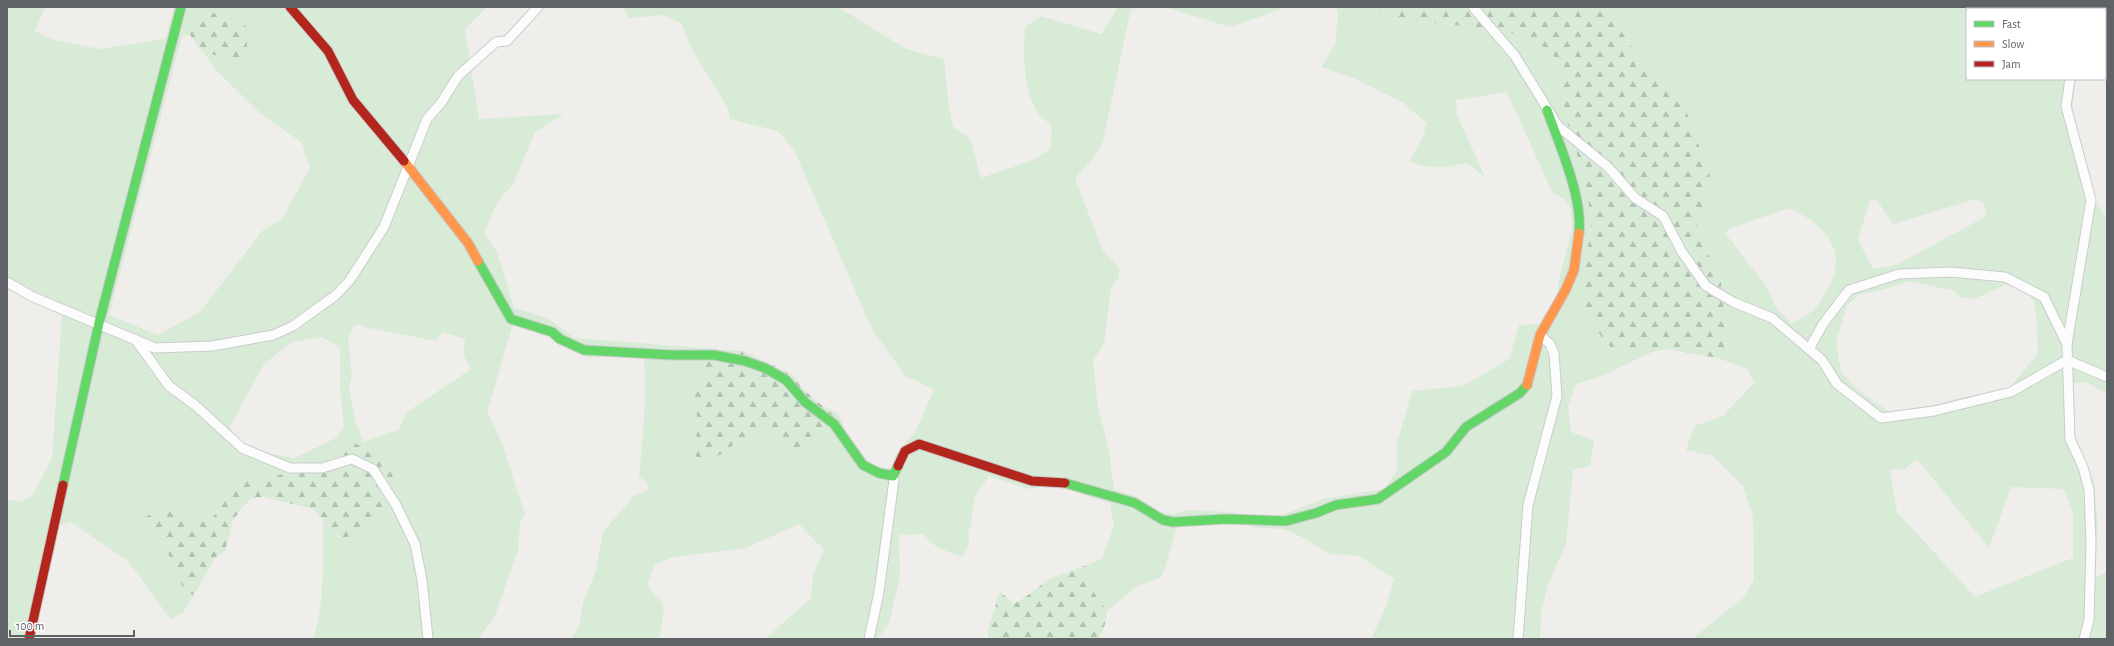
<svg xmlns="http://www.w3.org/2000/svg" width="2114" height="646" viewBox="0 0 2114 646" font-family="'Alegreya Sans',sans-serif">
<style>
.green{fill:#d8ebd6;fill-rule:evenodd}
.forest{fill:url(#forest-firs)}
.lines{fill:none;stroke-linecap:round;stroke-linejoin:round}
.street-casing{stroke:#cbcccc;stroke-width:11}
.fast-casing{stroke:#cacacb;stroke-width:11}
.slow-casing{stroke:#cacacb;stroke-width:11}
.jam-casing{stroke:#cacacb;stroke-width:11}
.street{stroke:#fdfcfc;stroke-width:9}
.fast{stroke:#63d668;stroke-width:9}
.slow{stroke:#ff974d;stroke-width:9}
.jam{stroke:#b3261e;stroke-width:9}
</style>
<defs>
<pattern id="forest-firs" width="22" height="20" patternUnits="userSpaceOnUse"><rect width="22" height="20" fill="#d8ebd6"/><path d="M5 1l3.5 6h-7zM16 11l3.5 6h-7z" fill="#b2c2b1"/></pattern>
</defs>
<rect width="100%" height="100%" fill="#efeeea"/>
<g class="green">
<path d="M7 7H45L35 31 51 39 100 49 165 39 174 7H487L465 29 479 119 564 114 535 132 513 184 498 201 484 232 497 252 514 308 547 318 575 338 703 348V370L692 397 699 423 694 448 722 454 739 440 760 429 780 439 833 427 839 414 846 433 862 460 879 470 891 468 896 454 915 432 934 390 917 381 906 377 872 329 794 150 778 131 730 119 728 108 691 48 682 24 664 15 628 18 624 7H838L906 49 944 59 949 107 953 127 970 138 981 178 1031 161 1050 150 1052 126C1047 121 1039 116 1036 110 1023 86 1023 54 1025 27L1041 16 1101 34 1118 7H1146L1131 9 1102 145 1090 162 1075 178 1102 249 1119 268V277L1111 289 1104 343 1093 361 1097 402 1110 454 1111 472 1115 490 1133 495 1155 512 1173 514 1188 510 1215 511 1278 517 1323 499 1384 489 1397 471V443L1412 391 1463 386 1509 359 1519 325 1539 324 1557 297 1559 280 1572 229 1571 208 1564 199 1553 193 1549 185 1507 92 1456 100 1457 115 1485 177 1467 163C1444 168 1432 170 1409 161L1422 139 1427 123 1402 102 1353 78 1321 67 1335 45 1338 14 1336 7H1375L1386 18 1448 24 1524 35 1553 53 1563 86 1565 114 1583 174 1592 220 1581 292 1612 349 1652 352 1604 375 1576 384 1568 406 1571 432 1594 440 1590 466 1573 470 1566 544 1548 584 1541 613 1540 639H1371L1386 607 1394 579 1359 556 1330 554 1300 536 1283 529 1259 528 1230 521 1178 523 1162 577 1137 586 1107 611C1094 593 1087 587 1090 564L1102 559 1114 526 1110 503 1053 485 1028 489 989 476 974 498 971 525 968 531 969 543 963 557 938 548 922 534 899 535 900 577 889 623 877 639H765L811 598 813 574 824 550 799 524 746 548 673 557 654 565 648 583 653 594 661 601 664 612 659 639H571L579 626 583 603 596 570 603 532 635 495 647 491 648 484 639 476C643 436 647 397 644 357L615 356 587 358 567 349 549 334 518 324 512 327 487 412 502 443 525 515 520 523 518 550 494 618 481 634 480 639H313C325 604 323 558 323 521L340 538 359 535 371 519 382 512 334 466 236 482 214 516 198 524 165 508 146 517 165 546 185 592 194 595 184 611 171 620 128 561 71 522 60 525 38 619 36 639H7V499L21 502 33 495 52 458 62 314 55 310 29 301 7 287ZM190 35 225 58 203 52 217 71 260 113 302 143 310 168 282 219 263 230 200 312 158 335 109 315 182 36ZM359 324 364 327 436 341 442 332 465 339 463 354 471 369 407 412 398 430 363 442 356 423 349 388 352 376 348 340 353 327ZM322 337 340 348V385L344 427 338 437 295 458 255 451 232 435 230 426 264 364 292 342Z"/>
<path d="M1165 7H1287L1230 27Z"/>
<path d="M1610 7H2107V27H2105V9H1967V79H2076L2072 110 2085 167 2094 200 2105 216 2107 217V394L2086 382 2074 383 2072 425 2086 466 2094 483 2098 526 2093 579 2107 572V639H1692L1744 597 1754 580 1753 518 1743 486 1713 456 1686 450 1694 426 1723 416 1754 383 1748 369 1718 358 1728 351 1720 273 1695 234 1710 176 1681 97 1641 61 1616 23ZM1976 199 1984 204 1987 216 1896 265 1873 269 1858 240 1870 200H1877L1893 224ZM1789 208C1827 225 1851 254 1825 294 1821 299 1818 307 1813 311 1806 316 1798 320 1791 324L1776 307 1766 286 1725 233 1731 228ZM1909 281 1956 291 1958 297 1974 299 2007 284C2013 286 2022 288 2027 292 2039 299 2037 340 2038 353L2010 388 1960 398 1935 405 1889 412 1858 390 1841 371 1836 342 1847 305 1859 295 1882 290ZM1917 459 1989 548 2011 487 2064 489 2073 513V558L1975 597 1897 512 1890 470 1905 469Z"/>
</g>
<g class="forest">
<path d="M1375 7H1610L1616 23 1641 61 1681 97 1710 176 1695 234 1720 273 1728 352 1718 358 1666 349 1652 352 1612 349 1588 320 1581 292 1592 220 1583 174 1565 114 1563 86 1553 53 1524 35 1448 24 1386 18Z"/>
<path d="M199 9 230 18 247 27V59L225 58 203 52 190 35Z"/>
<path d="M703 348 743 351 793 375 803 389 820 404 839 414 833 427 794 456 780 439 760 429 739 440 722 454 698 462 694 448 699 423 692 397 703 370Z"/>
<path d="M354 442 392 470 393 482 382 512 371 519 359 535 340 538 313 509 264 497 249 499 233 520 225 551 215 558 194 595 185 592 165 546 145 517 165 508 198 524 214 516 236 482 334 466Z"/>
<path d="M1090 564C1087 587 1094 593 1107 611L1105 624 1099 639H988V630L1000 591 1013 604 1024 598 1049 579Z"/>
</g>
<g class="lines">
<defs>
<g id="street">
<path d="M1473 7 1515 56 1558 126 1608 167 1635 198 1663 216 1682 252 1706 286 1733 302 1772 318 1822 360 1837 384 1881 418 1934 411 2011 392 2067 360 2107 377"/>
<path d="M2072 7 2073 9"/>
<path d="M2105 13 2107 12"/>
<path d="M2070 79 2066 106 2091 200 2067 344 2070 439 2083 467 2089 490 2091 543 2089 620 2084 639"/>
<path d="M7 282 33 297 155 348 212 346 273 335 293 326 336 295 350 280 384 227 427 119 441 103 458 76 496 42 507 41 538 7"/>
<path d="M135 339 169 386 195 405 242 448 290 468H322L352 459 373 469 396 505 415 544 422 580 428 639"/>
<path d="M1809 349 1823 324 1849 290 1899 274 1950 272 2005 277 2044 297 2067 344"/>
<path d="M869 639 879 592 894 480 893 476"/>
<path d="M1518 639 1528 505 1557 396 1554 354 1550 344 1540 335"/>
</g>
<g id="fast">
<path d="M1547 110C1559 144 1583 197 1579 233"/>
<path d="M478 261 511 319 552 332 560 339 584 350 672 355H714L745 361 765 368 786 380 805 402 834 424 863 465 879 473 893 476 898 466"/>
<path d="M1065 483 1135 503 1163 520 1173 522 1226 519 1286 521 1316 513 1336 505 1378 499 1446 452 1466 427 1520 393 1527 385"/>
<path d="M63 485 99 323 181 7"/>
</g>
<g id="slow">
<path d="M404 161 468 243 478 261"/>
<path d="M1527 385 1540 335 1566 289 1574 270 1579 233"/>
</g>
<g id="jam">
<path d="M290 7 328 51 353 100 404 161"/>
<path d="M898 466 905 451 919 444 1032 481 1065 483"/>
<path d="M29 639 63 485"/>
</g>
</defs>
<use href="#street" class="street-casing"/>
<use href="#fast" class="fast-casing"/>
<use href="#slow" class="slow-casing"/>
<use href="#jam" class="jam-casing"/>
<use href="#street" class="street"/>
<use href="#fast" class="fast"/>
<use href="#slow" class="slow"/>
<use href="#jam" class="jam"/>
</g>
<rect width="2114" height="646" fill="none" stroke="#5f6368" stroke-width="16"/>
<rect x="1966" y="8" width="140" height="72" fill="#ffffff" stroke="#bfc1c3"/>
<rect x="1974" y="21" width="20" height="6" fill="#63d668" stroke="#bfc1c3"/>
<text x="2002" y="28" font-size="12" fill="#5f6368">Fast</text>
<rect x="1974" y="41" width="20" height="6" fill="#ff974d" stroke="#bfc1c3"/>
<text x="2002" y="48" font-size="12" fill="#5f6368">Slow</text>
<rect x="1974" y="61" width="20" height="6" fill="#b3261e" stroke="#bfc1c3"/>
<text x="2002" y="68" font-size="12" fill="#5f6368">Jam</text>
<path d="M10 630v6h124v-6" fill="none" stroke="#5f6368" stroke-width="2"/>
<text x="16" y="630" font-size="12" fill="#5f6368" stroke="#ffffff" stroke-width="3" paint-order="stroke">100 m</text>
</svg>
